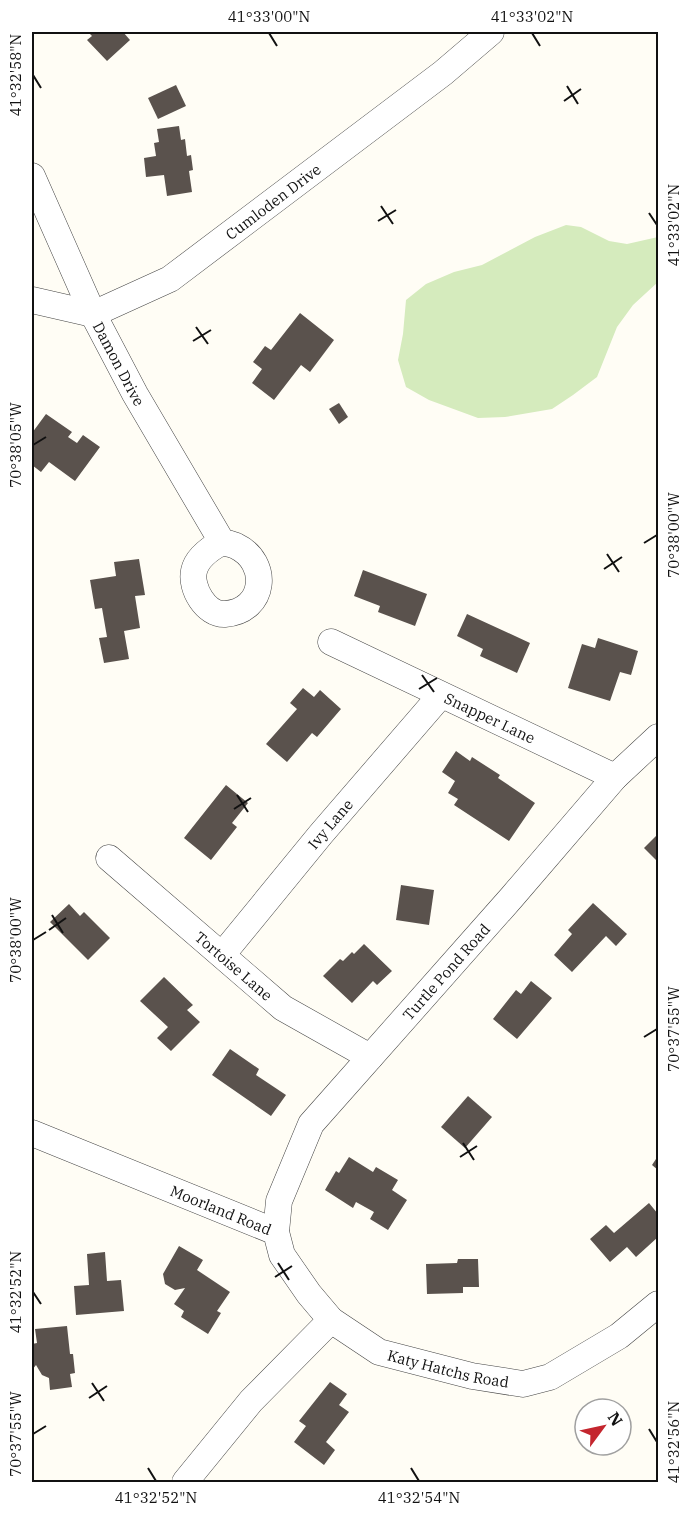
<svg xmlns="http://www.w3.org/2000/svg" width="690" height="1514" viewBox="0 0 690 1514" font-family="'IBM Plex Serif',serif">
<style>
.green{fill:#d5ebbd}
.building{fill:#5a524d}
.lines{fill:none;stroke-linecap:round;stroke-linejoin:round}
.minor-casing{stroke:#444;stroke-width:27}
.minor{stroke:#fff;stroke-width:26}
.ticks{fill:none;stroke:#111;stroke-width:2}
.labels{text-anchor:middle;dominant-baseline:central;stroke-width:6;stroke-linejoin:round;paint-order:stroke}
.street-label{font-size:15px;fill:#111;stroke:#fff}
.neatline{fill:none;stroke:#111;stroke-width:2}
.ticks-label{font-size:15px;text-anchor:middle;fill:#111}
</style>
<rect width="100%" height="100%" fill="#fffdf5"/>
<path class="green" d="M566 225 581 227 609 241 627 244 658 237V282L633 305 617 327 597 377 573 395 552 409 505 417 478 418 429 400 406 387 398 360 403 334 406 300 426 284 454 272 482 265 535 237Z"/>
<g class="building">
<path d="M88 32H123L130 40 107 61 87 40 92 36Z"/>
<path d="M176 85 186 106 158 119 148 98Z"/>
<path d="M179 126 181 140 185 139 187 156 191 155 193 170 189 171 192 192 167 196 164 175 146 177 144 158 156 156 154 143 159 142 157 129Z"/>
<path d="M300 313 334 340 310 372 301 365 274 400 252 383 262 369 253 362 265 346 271 350Z"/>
<path d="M339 403 348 417 339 424 329 409Z"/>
<path d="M46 414 72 432 68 437 77 443 83 435 100 447 75 481 49 462 41 472 32 465V433Z"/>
<path d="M139 559 145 595 135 596 140 628 124 631 129 659 104 663 99 638 107 637 102 608 95 609 90 580 116 576 114 562Z"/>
<path d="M363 570 427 594 415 626 378 612 380 606 354 596Z"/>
<path d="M467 614 530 643 517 673 480 656 483 649 457 636Z"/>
<path d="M598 638 638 651 631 675 620 672 610 701 568 688 582 644 595 648Z"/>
<path d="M303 688 314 697 320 690 341 709 317 737 312 733 287 762 266 744 297 709 290 703Z"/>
<path d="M456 751 470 761 472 757 500 775 498 778 535 803 509 841 454 805 458 799 448 793 455 781 442 772Z"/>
<path d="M226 785 248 803 232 823 237 827 211 860 184 838Z"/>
<path d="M658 834V862L644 848Z"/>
<path d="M401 885 434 890 429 925 396 920Z"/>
<path d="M593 903 627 934 616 946 606 936 572 972 554 955 572 934 568 930Z"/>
<path d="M69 904 80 916 84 912 110 938 88 960 50 922Z"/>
<path d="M364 944 392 971 377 985 373 981 352 1003 323 976 340 959 343 961 352 952 354 954Z"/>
<path d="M164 977 193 1005 187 1010 200 1022 171 1051 157 1038 168 1027 140 1001Z"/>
<path d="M531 981 552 998 517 1039 493 1019 516 990 521 994Z"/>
<path d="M230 1049 259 1069 256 1075 286 1095 271 1116 212 1075Z"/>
<path d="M468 1096 492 1117 465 1148 441 1127Z"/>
<path d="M658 1156V1170L652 1165Z"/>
<path d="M349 1157 373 1172 376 1167 398 1180 392 1190 407 1200 388 1230 370 1219 374 1212 356 1202 353 1208 325 1190 336 1171 339 1173Z"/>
<path d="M649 1203 658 1214V1237L636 1257 627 1247 610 1262 590 1239 606 1225 614 1233Z"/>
<path d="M179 1246 203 1260 197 1270 230 1292 217 1311 221 1313 208 1334 181 1317 184 1311 174 1304 185 1288 175 1290 165 1284 163 1274Z"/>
<path d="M105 1252 107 1281 121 1280 124 1311 76 1315 74 1286 89 1285 87 1254Z"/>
<path d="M458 1259H478L479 1287H463V1293L427 1294 426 1264 457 1263Z"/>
<path d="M67 1326 70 1354H73L75 1373 70 1374 72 1387 50 1390 49 1378 42 1375 36 1365 32 1370V1344L37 1343 35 1329Z"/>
<path d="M330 1382 347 1394 339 1405 349 1412 326 1442 335 1450 324 1465 294 1442 306 1426 299 1421Z"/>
</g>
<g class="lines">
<defs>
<g id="minor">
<path id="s1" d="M32 176 93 314 135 394 222 542C226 543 232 544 236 546 270 562 266 611 225 614 206 615 190 588 194 571 197 557 211 548 222 542"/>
<path id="s2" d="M32 300 93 314 170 279 443 73 491 32"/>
<path id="s3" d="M331 642 615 777"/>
<path id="s4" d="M109 858 283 1008 370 1057"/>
<path id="s5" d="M222 955 321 834 441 695"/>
<path id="s6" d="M32 1133 276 1232 282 1255 309 1294 331 1320 251 1401 185 1482"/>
<path id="s7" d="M276 1232 279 1201 311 1124 512 897 615 777 658 737"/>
<path id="s8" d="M331 1320 379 1352 472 1376 523 1384 550 1377 619 1336 658 1304"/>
</g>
</defs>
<use href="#minor" class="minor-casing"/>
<use href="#minor" class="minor"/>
</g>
<path class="ticks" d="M269 33 277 46M532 33 540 46M33 75 41 88M567 86 578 104M564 101 581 89M381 206 393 224M649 213 657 225M378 221 396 210M196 327 208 344M193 341 211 330M33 445 46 437M644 543 657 535M607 554 619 572M604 569 622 557M422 675 434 692M419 689 437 678M237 795 248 812M234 809 251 798M52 915 63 933M49 930 66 918M33 940 46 932M644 1037 657 1029M463 1143 474 1160M460 1157 477 1146M278 1263 289 1280M275 1277 292 1266M33 1292 41 1304M92 1383 104 1401M89 1398 107 1386M649 1429 657 1442M33 1434 46 1426M148 1468 156 1481M411 1468 419 1481"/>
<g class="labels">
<g class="street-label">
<text stroke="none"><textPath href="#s2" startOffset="276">Cumloden Drive</textPath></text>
<text stroke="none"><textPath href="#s1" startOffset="207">Damon Drive</textPath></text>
<text stroke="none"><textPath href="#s3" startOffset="176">Snapper Lane</textPath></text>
<text stroke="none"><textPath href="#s5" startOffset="170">Ivy Lane</textPath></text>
<text stroke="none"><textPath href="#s4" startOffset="165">Tortoise Lane</textPath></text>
<text stroke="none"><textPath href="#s7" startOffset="318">Turtle Pond Road</textPath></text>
<text stroke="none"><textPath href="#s6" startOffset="204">Moorland Road</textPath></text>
<text stroke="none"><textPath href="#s8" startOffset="129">Katy Hatchs Road</textPath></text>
</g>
</g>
<rect width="690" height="1514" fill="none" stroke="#ffffff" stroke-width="66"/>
<g transform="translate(603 1427) rotate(57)"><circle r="28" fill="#ffffff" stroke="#a0a0a0" stroke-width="1.5"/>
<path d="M0-4.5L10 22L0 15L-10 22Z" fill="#c4262e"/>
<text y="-9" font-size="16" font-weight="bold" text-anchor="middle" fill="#111111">N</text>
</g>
<rect x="33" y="33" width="624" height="1448" class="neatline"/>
<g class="ticks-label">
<text x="269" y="22">41°33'00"N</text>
<text x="532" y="22">41°33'02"N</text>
<text transform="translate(16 75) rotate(-90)" y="5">41°32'58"N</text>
<text transform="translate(674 225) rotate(-90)" y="5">41°33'02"N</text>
<text transform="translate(16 445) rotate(-90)" y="5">70°38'05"W</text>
<text transform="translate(674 535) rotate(-90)" y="5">70°38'00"W</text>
<text transform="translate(16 940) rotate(-90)" y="5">70°38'00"W</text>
<text transform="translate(674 1029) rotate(-90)" y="5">70°37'55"W</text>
<text transform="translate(16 1292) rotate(-90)" y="5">41°32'52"N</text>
<text transform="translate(16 1434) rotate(-90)" y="5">70°37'55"W</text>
<text transform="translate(674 1442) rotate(-90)" y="5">41°32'56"N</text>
<text x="156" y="1503">41°32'52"N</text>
<text x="419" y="1503">41°32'54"N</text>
</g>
</svg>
